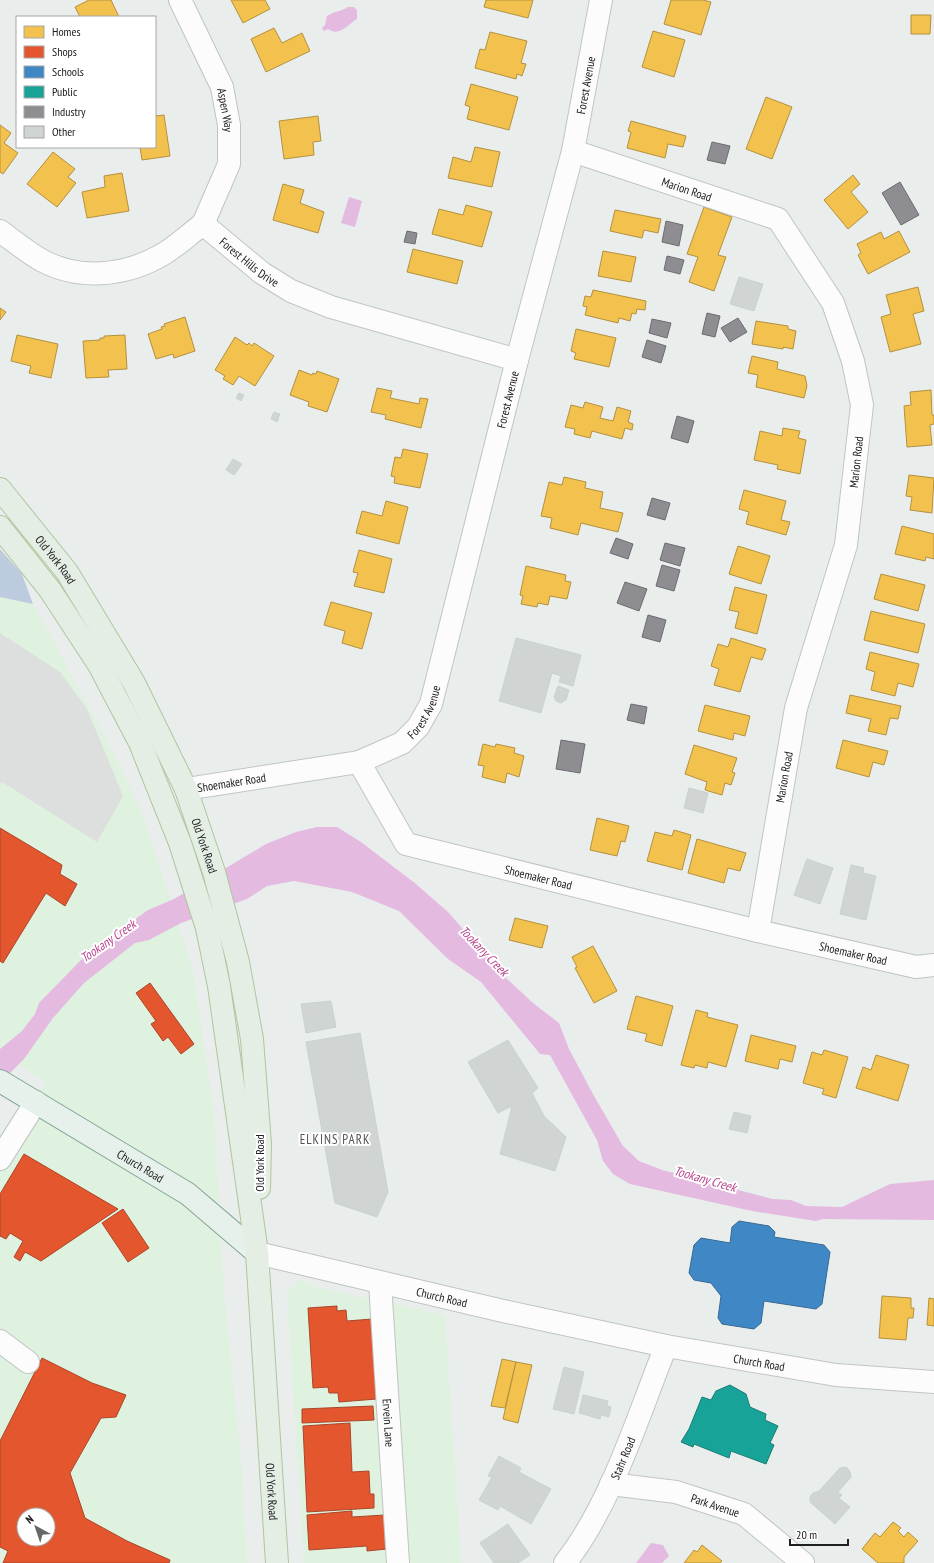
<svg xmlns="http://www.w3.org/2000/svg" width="934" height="1563" viewBox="0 0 934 1563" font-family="'PT Sans Narrow',sans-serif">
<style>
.commercial{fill:#dff1df;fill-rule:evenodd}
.forest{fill:#bcccde}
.parking{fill:#dcdfde}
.water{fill:#e4bae1}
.homes{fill:#f2c14e;stroke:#b39140}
.shops{fill:#e4572e;stroke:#a9462a;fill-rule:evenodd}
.schools{fill:#3f88c5;stroke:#366994}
.public{fill:#17a398;stroke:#1a7c74}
.industry{fill:#8d8d92;stroke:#6c6c70}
.building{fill:#d0d5d3;stroke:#cad2cd}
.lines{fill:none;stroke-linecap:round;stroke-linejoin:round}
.minor-casing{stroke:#c1c4c3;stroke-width:24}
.tertiary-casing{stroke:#c1c4c3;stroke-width:24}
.primary-casing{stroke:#85a596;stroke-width:24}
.trunk-casing{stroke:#afc69e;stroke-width:24}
.minor{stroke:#fcfcfc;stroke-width:22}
.tertiary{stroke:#fcfcfc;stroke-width:22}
.primary{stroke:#e6f1eb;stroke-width:22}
.trunk{stroke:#e4eee5;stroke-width:22}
.labels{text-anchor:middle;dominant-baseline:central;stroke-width:4;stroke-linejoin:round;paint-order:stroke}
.street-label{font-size:12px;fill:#202020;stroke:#fff}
.water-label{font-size:13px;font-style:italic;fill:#b8458e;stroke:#fff}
.neighbourhood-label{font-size:13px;letter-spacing:1px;fill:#535353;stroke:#fff}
</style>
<rect width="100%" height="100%" fill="#e9eeec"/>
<g class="commercial">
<path d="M0 597 33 604 113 753 142 814 193 971 214 1114 224 1293 241 1458 247 1563H0V1135L9 1123 47 1083 0 1052ZM24 1515H48V1539H24Z"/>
<path d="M299 1280 319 1288 445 1315 461 1563H304L287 1294Z"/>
</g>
<path class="forest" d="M0 549 22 574 33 604 0 597Z"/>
<path class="parking" d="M0 633 60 672 87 709 123 796 97 842 2 782 0 785Z"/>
<g class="water">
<path d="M348 7H354L357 10V19C347 25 340 37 328 29L324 31 322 28 325 25 327 16C334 11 341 12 348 7Z"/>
<path d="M349 197 362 201 355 227 341 223Z"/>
<path d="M317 827H337L361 842 416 884 448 912 506 978 533 1003 559 1023 569 1049 594 1096 623 1146 639 1161 662 1170 773 1199 791 1200 806 1206 842 1207 890 1184 934 1180V1220L823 1219 816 1221 752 1211 630 1184 613 1174 603 1161 597 1140 550 1055 540 1054 481 982 448 959 399 911 352 892 294 881 267 886 247 899 181 923 149 940 135 943 84 983 53 1018 24 1059 0 1083V1049L22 1031 35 1014 39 1003 81 960 102 943 148 910 174 899 266 844 296 832Z"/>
<path d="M651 1543 663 1545 669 1556 662 1563H636Z"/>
</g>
<g class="homes">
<path d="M89 0H111L119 17H80L75 7Z"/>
<path d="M231 0H265L270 9 243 23Z"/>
<path d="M486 0H533L528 18 484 7Z"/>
<path d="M671 0H703L711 2 701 35 664 24Z"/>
<path d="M911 15H931L930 34H911Z"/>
<path d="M274 28 282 43 302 33 310 51 266 72 251 39Z"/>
<path d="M653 31 685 40 674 77 642 67Z"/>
<path d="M490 32 527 41 521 63 526 64 522 76 517 74 516 79 475 68 480 49 485 50Z"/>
<path d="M471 84 518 97 509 130 467 119 470 107 465 105Z"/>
<path d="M766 97 792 107 772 159 746 149Z"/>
<path d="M164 115 170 156 142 160 140 147H155V116Z"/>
<path d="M318 116 321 141 313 142 314 155 284 159 279 121Z"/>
<path d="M631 121 686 136 683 147 668 144 665 158 627 148 631 132 628 131Z"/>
<path d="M0 125 11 133 4 143 18 153 3 174 0 172Z"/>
<path d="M475 147 500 152 492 187 448 178 453 157 471 162Z"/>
<path d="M53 152 75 169 68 177 76 183 57 207 27 184Z"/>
<path d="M122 173 129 211 87 218 82 192 105 187 104 176Z"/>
<path d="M853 175 860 184 851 192 868 212 848 229 824 200Z"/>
<path d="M283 184 304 190 300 203 324 212 318 233 273 220Z"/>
<path d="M466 205 492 212 482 247 432 234 439 209 463 215Z"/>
<path d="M704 207 732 217 718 255 726 257 714 291 689 282 698 257 687 254Z"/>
<path d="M615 210 661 219 658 233 644 230 642 238 610 231Z"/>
<path d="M899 231 910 252 868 274 858 255 861 253 857 244 881 232 884 239Z"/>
<path d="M413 249 463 261 457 284 407 272Z"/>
<path d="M603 251 636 257 631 282 598 276Z"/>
<path d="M918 287 924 311 913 314 921 344 890 352 881 317 891 314 886 295Z"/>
<path d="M593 290 646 301 645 310 637 309 636 314 632 313 630 321 619 318 618 323 585 315 587 307 583 306 585 296 591 297Z"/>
<path d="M0 308 6 312 0 320Z"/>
<path d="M185 317 195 351 174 358 173 354 156 359 148 334 162 329 161 327 165 326 164 324Z"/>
<path d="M756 321 788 326V329L796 331 793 349 783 347V349L752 344Z"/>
<path d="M576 329 616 338 609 367 574 359 576 353 571 351Z"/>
<path d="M17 335 58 344 51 378 29 373 31 366 11 361Z"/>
<path d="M125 335 127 369 108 370 109 377 86 378 83 341 100 340V338H104V336Z"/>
<path d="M235 337 247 345 249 343 252 346 254 343 274 356 255 386 239 376 233 385 223 379 225 376 215 370Z"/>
<path d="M752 356 778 362 777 369 805 376 807 386 804 398 756 387 758 375 748 373Z"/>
<path d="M299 370 312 375 313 373 316 374 317 371 339 379 327 412 308 406 309 402 290 395Z"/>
<path d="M377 388 392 391 390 398 419 404 420 398 428 399 421 428 385 419 386 415 371 412Z"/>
<path d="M931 390 932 415H934V424L930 425 932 445 907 447 904 406 911 405 910 392Z"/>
<path d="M585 402 603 407 600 418 613 421 617 407 631 411 628 422 633 424 632 430 625 428 622 439 592 431 590 438 574 434 575 429 565 427 571 405 583 408Z"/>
<path d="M783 428 800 431 798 438 806 440 800 474 777 469 778 465 754 460 760 431 782 436Z"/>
<path d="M403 449 428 454 420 488 394 483 395 477 391 476 395 457 401 458Z"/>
<path d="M909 475 934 478 932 513 910 510 912 497 906 496Z"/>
<path d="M564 477 586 482 585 488 603 492 600 508 623 513 618 532 581 523 578 535 550 528 552 518 541 516 549 482 562 485Z"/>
<path d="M744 490 786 501 781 520 790 522 786 535 746 524 749 512 739 509Z"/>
<path d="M386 501 408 507 399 544 356 533 362 511 382 516Z"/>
<path d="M902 526 934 534V559L926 557 925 561 895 554Z"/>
<path d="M738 546 770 556 761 584 729 574Z"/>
<path d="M359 550 392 559 384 593 354 586 358 573 353 572Z"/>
<path d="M526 566 566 575 565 581 571 582 567 599 550 596 548 605 538 603 537 607 521 604 523 596 520 595Z"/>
<path d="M881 574 925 585 918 611 874 599Z"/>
<path d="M735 587 767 595 757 634 735 628 739 612 729 610Z"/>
<path d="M331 602 372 613 362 649 342 643 345 631 324 625Z"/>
<path d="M871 611 925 624 918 653 864 640Z"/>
<path d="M731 638 766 649 762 660 751 657 740 692 714 685 719 669 711 666 718 644 728 647Z"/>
<path d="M870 652 919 664 913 687 898 683 895 696 871 690 875 672 866 669Z"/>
<path d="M850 695 901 706 898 719 890 718 886 735 868 731 871 719 846 713Z"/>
<path d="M705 705 750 716 745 736 734 733 733 740 698 731Z"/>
<path d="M843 740 888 751 884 765 873 762 869 777 836 768Z"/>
<path d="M483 744 495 747 496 744 515 748 514 753 524 756 519 777 507 773 505 783 482 777 484 766 478 765Z"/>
<path d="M694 745 737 758 732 772 735 773 731 785 725 783 722 795 705 790 707 782 685 774Z"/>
<path d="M597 818 629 826 625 842 621 841 617 856 590 850Z"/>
<path d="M674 830 691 835 682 870 647 861 655 832 672 836Z"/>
<path d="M697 839 746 853 740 871 728 868 724 883 688 873Z"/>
<path d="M515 918 548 926 542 948 509 940Z"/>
<path d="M593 946 617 991 594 1003 575 968 577 967 572 957Z"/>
<path d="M636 996 673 1006 662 1046 645 1041 647 1034 627 1029Z"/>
<path d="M696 1010 708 1013 707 1017 738 1025 726 1067 708 1062 707 1068 695 1065 694 1068 681 1065Z"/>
<path d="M751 1035 796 1046 792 1062 780 1059 778 1069 745 1061Z"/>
<path d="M824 1050 848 1057 836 1098 822 1094 824 1089 803 1083 812 1052 822 1055Z"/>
<path d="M876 1055 909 1065 898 1101 856 1088 863 1067 871 1070Z"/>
<path d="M882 1296 911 1298V1308H914L913 1318H908L906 1340 879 1338Z"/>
<path d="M929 1298 934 1299V1326L927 1325Z"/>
<path d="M502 1359 516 1362 505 1408 491 1406Z"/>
<path d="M516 1362 532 1365 518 1423 503 1419Z"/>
<path d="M893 1522 901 1528 898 1531 904 1537 908 1532 918 1541 904 1557V1563H878L862 1549 875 1533 880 1537Z"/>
<path d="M702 1545 722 1561 720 1563H684L694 1550 697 1552Z"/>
</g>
<g class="shops">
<path d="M0 828 62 865 60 874 77 884 65 906 46 893 3 963 0 961Z"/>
<path d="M150 983 194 1044 181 1054 168 1037 163 1041 151 1024 156 1021 136 993Z"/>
<path d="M24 1154 118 1209 41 1261 25 1252 20 1261 14 1257 23 1241 10 1233 6 1239 0 1236V1194Z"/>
<path d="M123 1209 149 1248 128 1262 102 1223Z"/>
<path d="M337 1306V1311L346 1310 347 1321 372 1319 377 1399 339 1402 338 1393H329L328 1387 313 1388 308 1308Z"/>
<path d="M42 1358 92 1383 126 1395 116 1417 101 1418 70 1473 85 1518 127 1541 170 1560 169 1563H3L8 1551 0 1547V1441ZM24 1515H48V1539H24Z"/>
<path d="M373 1406 374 1420 302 1423V1409Z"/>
<path d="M350 1423 352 1472 369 1471 370 1494H374V1508L307 1512 303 1426Z"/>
<path d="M352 1511V1517L385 1515 387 1549 367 1551V1546L309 1550 307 1515Z"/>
</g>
<path class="schools" d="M739 1221 769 1226 775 1232 774 1237 824 1245 830 1252 822 1304 816 1309 764 1301 761 1323 754 1329 722 1324 718 1318 721 1296 711 1283 694 1280 689 1273 694 1245 701 1238 730 1243 732 1227Z"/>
<path class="public" d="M730 1385 746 1394 750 1407 766 1414 765 1420 778 1426 770 1443 774 1445 766 1464 731 1451 729 1458 694 1444 693 1447 681 1442 689 1429 702 1397 711 1400 716 1391Z"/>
<g class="industry">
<path d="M712 142 730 146 725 164 707 160Z"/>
<path d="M900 182 919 215 901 225 882 193Z"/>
<path d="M666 221 683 225 679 246 662 242Z"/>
<path d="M407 231 417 233 415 244 404 242Z"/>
<path d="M667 256 684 260 680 274 664 270Z"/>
<path d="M707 313 720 316 715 337 702 334Z"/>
<path d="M738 318 747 332 730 342 721 328Z"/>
<path d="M652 319 671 323 667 338 649 333Z"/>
<path d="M647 340 666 346 661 363 642 357Z"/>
<path d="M677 416 694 421 688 443 671 438Z"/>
<path d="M652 498 670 503 665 520 647 515Z"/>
<path d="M616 538 633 544 628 559 610 553Z"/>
<path d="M665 543 685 548 680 566 660 560Z"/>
<path d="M662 565 680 570 674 591 656 586Z"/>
<path d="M625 582 647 589 639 611 617 603Z"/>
<path d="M648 615 666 620 660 642 642 637Z"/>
<path d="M631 704 647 707 644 724 627 720Z"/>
<path d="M561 740 585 744 580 773 556 769Z"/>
</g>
<g class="building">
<path d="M739 277 763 284 754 311 730 304Z"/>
<path d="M239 393 244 395 241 401 236 398Z"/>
<path d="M274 412 280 414 277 422 271 419Z"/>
<path d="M233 459 242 464 234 475 226 470Z"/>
<path d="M516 638 581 655 573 686 559 682 561 676 552 673 541 713 499 701Z"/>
<path d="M558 686 569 690 566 700 561 703 556 701 554 697Z"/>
<path d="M689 788 708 793 703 813 684 808Z"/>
<path d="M807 859 833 868 820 904 794 895Z"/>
<path d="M851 865 864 868 863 873 876 876 866 920 840 914Z"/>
<path d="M331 1001 336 1027 306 1033 301 1004Z"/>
<path d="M360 1033 388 1192 377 1217 335 1203 306 1042Z"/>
<path d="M508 1040 538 1088 532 1093 544 1116 566 1137 555 1171 500 1154 512 1106 498 1113 468 1062Z"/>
<path d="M734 1112 751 1116 747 1133 729 1129Z"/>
<path d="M564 1367 584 1372 574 1414 553 1409Z"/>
<path d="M583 1395 608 1401 607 1406 611 1407 609 1417 601 1415 600 1419 579 1413Z"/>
<path d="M499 1456 521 1468 519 1472 551 1489 531 1524 500 1506 498 1510 479 1500 492 1477 488 1476Z"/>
<path d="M846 1467 850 1471 851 1477 838 1492 842 1495 839 1498 850 1507 835 1524 810 1502V1497L813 1493 819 1491 840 1468Z"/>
<path d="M508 1524 530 1555 518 1563H494L480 1543Z"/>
</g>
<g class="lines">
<defs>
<g id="minor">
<path id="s1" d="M180 0 222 87 229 125V164L203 224"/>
<path id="s2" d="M573 151 778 219 833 303 853 361 862 405 846 545 796 708 758 931"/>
<path id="s3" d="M0 231C14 241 28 253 43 261 79 280 123 276 158 257 174 249 188 235 203 224L262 273 291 291 331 307 517 360"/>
<path id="s4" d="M359 762 402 743 418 727 431 704 517 360 573 151 601 0"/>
<path id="s5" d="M186 789 359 762 406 844 758 931 916 967 934 965"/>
<path d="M0 1159 36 1102"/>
<path id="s6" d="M380 1283 398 1563"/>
<path d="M0 1341 28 1362"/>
<path id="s7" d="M611 1484 676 1492 744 1514 803 1563"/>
<path id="s8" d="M565 1563C611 1505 638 1416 666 1346"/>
</g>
<g id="tertiary">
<path id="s9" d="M257 1253 503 1311 666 1346 836 1375 934 1382"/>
</g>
<g id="primary">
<path id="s10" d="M0 1081 188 1194 257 1253"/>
</g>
<g id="trunk">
<path id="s11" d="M0 489 67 572 134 683 186 789 214 872 238 962 252 1039 260 1144 259 1188"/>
<path id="s12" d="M0 527 50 590 99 665 140 743 180 843 207 928 219 986 257 1253 277 1563"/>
</g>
</defs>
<use href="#minor" class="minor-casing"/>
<use href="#tertiary" class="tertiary-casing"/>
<use href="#primary" class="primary-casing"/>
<use href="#trunk" class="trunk-casing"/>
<use href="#minor" class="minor"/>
<use href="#tertiary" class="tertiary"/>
<use href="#primary" class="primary"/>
<use href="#trunk" class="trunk"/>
</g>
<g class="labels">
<g class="street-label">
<text stroke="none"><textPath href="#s4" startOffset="734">Forest Avenue</textPath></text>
<text stroke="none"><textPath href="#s1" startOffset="120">Aspen Way</textPath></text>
<text stroke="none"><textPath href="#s2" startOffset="120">Marion Road</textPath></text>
<text stroke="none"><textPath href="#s3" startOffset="288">Forest Hills Drive</textPath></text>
<text stroke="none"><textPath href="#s4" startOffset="410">Forest Avenue</textPath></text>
<text transform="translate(856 462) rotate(-84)">Marion Road</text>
<text stroke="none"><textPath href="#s11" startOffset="90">Old York Road</textPath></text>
<text stroke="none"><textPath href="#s4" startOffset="86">Forest Avenue</textPath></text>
<text transform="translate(784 777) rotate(-80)">Marion Road</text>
<text stroke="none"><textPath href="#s5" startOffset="46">Shoemaker Road</textPath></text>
<text stroke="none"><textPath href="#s11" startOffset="414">Old York Road</textPath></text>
<text stroke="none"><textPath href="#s5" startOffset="406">Shoemaker Road</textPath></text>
<text stroke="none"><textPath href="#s5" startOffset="730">Shoemaker Road</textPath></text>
<text transform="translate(259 1163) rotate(-90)">Old York Road</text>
<text stroke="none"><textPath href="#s10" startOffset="164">Church Road</textPath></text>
<text stroke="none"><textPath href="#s9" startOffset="190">Church Road</textPath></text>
<text stroke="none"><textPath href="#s9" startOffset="514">Church Road</textPath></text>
<text stroke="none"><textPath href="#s6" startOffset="140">Ervein Lane</textPath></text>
<text stroke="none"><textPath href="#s8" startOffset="120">Stahr Road</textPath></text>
<text stroke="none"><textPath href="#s12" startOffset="1023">Old York Road</textPath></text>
<text stroke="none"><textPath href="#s7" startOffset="107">Park Avenue</textPath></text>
</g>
<g class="water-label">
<text transform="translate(108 941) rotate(-35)">Tookany Creek</text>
<text transform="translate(484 951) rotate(46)">Tookany Creek</text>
<text transform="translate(705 1179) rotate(16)">Tookany Creek</text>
</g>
<g class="neighbourhood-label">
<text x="335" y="1139">ELKINS PARK</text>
</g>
</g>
<rect x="16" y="16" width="140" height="132" fill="#ffffff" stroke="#a6a6a6"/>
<rect x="24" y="26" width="20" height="12" fill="#f2c14e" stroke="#a6a6a6"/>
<text x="52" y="36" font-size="12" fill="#202020">Homes</text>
<rect x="24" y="46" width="20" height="12" fill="#e4572e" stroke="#a6a6a6"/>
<text x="52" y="56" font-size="12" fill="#202020">Shops</text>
<rect x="24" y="66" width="20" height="12" fill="#3f88c5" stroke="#a6a6a6"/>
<text x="52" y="76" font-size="12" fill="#202020">Schools</text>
<rect x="24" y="86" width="20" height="12" fill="#17a398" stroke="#a6a6a6"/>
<text x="52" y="96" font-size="12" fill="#202020">Public</text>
<rect x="24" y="106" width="20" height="12" fill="#8d8d92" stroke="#a6a6a6"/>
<text x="52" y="116" font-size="12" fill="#202020">Industry</text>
<rect x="24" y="126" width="20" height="12" fill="#d0d5d3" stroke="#a6a6a6"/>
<text x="52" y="136" font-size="12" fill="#202020">Other</text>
<g transform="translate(36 1527) rotate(320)"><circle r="19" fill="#ffffff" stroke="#a6a6a6"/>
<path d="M0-3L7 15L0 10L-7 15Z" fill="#666867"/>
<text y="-6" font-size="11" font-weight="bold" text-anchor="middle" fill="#202020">N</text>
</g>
<path d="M790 1539v6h58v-6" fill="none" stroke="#202020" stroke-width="2"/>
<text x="796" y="1539" font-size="12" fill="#202020" stroke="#ffffff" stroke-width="3" paint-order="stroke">20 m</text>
</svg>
